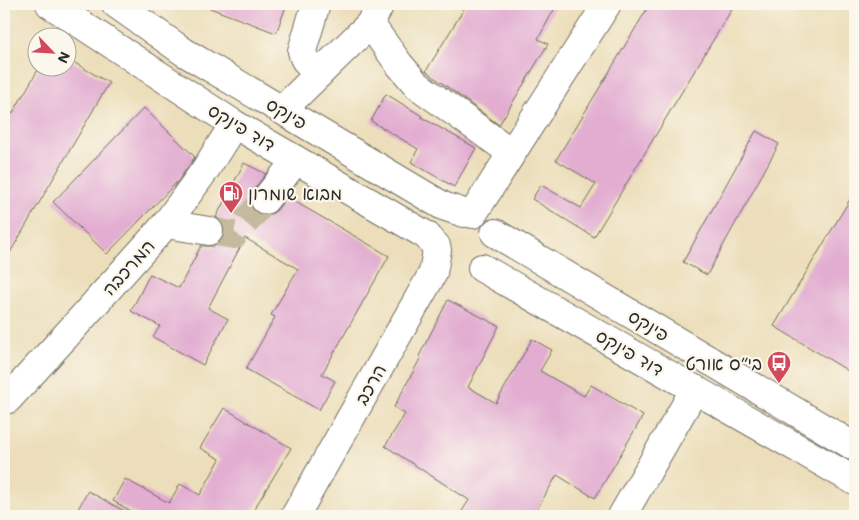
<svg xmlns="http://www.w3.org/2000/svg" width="859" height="520" viewBox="0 0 859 520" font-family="Mali,'Playpen Sans Hebrew',sans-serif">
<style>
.building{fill:#e2add1}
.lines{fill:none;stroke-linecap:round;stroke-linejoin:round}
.minor-tunnel{stroke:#c5ba9d;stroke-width:28;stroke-dasharray:28 14;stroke-linecap:butt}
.minor-casing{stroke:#6f6a5d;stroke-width:30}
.minor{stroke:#fff;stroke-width:28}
.labels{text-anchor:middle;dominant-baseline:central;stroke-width:4.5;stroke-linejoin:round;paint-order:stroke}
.street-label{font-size:18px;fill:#2b2b2b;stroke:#fbf7ec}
.poi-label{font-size:18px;fill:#2b2b2b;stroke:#fbf7ec;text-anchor:start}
</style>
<rect width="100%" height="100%" fill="#fbf7ec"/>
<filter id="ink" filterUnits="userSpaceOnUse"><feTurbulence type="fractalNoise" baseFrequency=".02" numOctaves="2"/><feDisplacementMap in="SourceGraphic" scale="10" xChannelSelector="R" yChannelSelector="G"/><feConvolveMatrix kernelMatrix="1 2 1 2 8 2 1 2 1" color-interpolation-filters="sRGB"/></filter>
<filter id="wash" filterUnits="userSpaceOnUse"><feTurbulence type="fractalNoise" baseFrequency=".0096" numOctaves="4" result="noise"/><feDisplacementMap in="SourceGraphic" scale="20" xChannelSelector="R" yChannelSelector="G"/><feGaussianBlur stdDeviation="1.12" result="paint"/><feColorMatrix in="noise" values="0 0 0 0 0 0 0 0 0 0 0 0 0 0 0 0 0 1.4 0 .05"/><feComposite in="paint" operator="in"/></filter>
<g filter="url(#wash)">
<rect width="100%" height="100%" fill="#ecdeba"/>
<g id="blocks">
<g class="building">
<path d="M202 4H287L276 33 202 5Z"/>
<path d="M467 4H557L538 39 548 44 499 125 426 71Z"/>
<path d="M650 4H735L594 237 532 199 541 185 581 208 596 184 556 160Z"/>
<path d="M68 59 109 83 4 263V128L39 68H68Z"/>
<path d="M386 94 422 116 421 117 476 148 454 187 411 162 418 149 371 121Z"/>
<path d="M144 108 195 157 178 181 107 254 53 202Z"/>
<path d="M756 131 779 144 707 275 683 262Z"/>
<path d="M244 163 266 174 253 190 250 197 251 206 256 213 263 215 271 214 277 210 287 197 389 256 322 374 335 381 319 410 246 369 275 317 271 315 298 269 245 238 208 308 228 319 203 365 153 337 160 326 131 311 150 274 179 288 201 246H214L221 240 224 233V226L219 219 216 217Z"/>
<path d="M855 191V375L774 326Z"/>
<path d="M448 300 499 326 468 387 496 403 532 339 552 350 540 371 584 396 591 385 643 416 595 498 557 475 533 516H459L469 500 385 446 405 414 394 407 421 357 419 356Z"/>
<path d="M224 408 291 448 250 516H140L113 501 125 479 169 503 180 484 200 495 220 459 200 448Z"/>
<path d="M88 491 133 516H74Z"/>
</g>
</g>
</g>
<g filter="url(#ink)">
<use href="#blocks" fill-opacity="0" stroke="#6f6a5d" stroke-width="1"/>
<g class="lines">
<path class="minor-tunnel" d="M209 231 234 235 265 200"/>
<defs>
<g id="minor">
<path d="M50 4 234 124 426 235 436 246"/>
<path d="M116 4 184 52 443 206 464 213"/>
<path d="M316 4 302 51C304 62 311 67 319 74"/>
<path d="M370 24 399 64 417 85 512 153"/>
<path d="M282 110 370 24 380 4"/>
<path d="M265 200 296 160"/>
<path d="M473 214 607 4"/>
<path d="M166 224 209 231"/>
<path d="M495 233 855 447"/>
<path d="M482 268 855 481"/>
<path d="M8 399 73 328 166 224 205 170 234 124"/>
<path d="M295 516 433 273 437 250"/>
<path d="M622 516 695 389"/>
</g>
</defs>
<use href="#minor" class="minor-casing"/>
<use href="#minor" class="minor"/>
</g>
</g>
<defs>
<symbol id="fuel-pin" viewBox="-11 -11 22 30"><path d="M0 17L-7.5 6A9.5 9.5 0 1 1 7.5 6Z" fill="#d1495b" stroke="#fbf7ec"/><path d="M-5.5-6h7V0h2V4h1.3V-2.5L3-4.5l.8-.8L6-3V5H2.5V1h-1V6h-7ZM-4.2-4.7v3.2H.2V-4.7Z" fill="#fff"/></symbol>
<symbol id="bus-pin" viewBox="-11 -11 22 30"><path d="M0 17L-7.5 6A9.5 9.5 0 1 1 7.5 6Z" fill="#d1495b" stroke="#fbf7ec"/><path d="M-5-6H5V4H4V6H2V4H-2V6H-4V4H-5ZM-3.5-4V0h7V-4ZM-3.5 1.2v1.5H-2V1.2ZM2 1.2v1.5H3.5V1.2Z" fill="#fff"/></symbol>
</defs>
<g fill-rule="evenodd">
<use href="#fuel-pin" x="217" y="179" width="28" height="38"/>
<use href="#bus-pin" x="765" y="349" width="28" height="38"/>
</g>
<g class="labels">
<g class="street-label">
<text transform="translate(287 113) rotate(31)">פינקס</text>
<text transform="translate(242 127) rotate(31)">דוד פינקס</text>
<text transform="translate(128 267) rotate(-48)">המרכבה</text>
<text transform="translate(649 325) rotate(31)">פינקס</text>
<text transform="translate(630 352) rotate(30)">דוד פינקס</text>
<text transform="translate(370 384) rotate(-60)">הרכב</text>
</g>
<g class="poi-label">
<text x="248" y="193">מבוא שומרון</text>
<text x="762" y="363" text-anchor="end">בי״ס אורט</text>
</g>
</g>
<rect width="859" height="520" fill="none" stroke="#fbf7ec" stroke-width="20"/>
<g transform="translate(52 52) rotate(115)"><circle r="24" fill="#fbf7ec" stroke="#a8a59f"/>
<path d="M0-4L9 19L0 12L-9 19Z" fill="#d1495b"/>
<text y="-8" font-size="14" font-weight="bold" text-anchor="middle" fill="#2b2b2b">N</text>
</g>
</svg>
